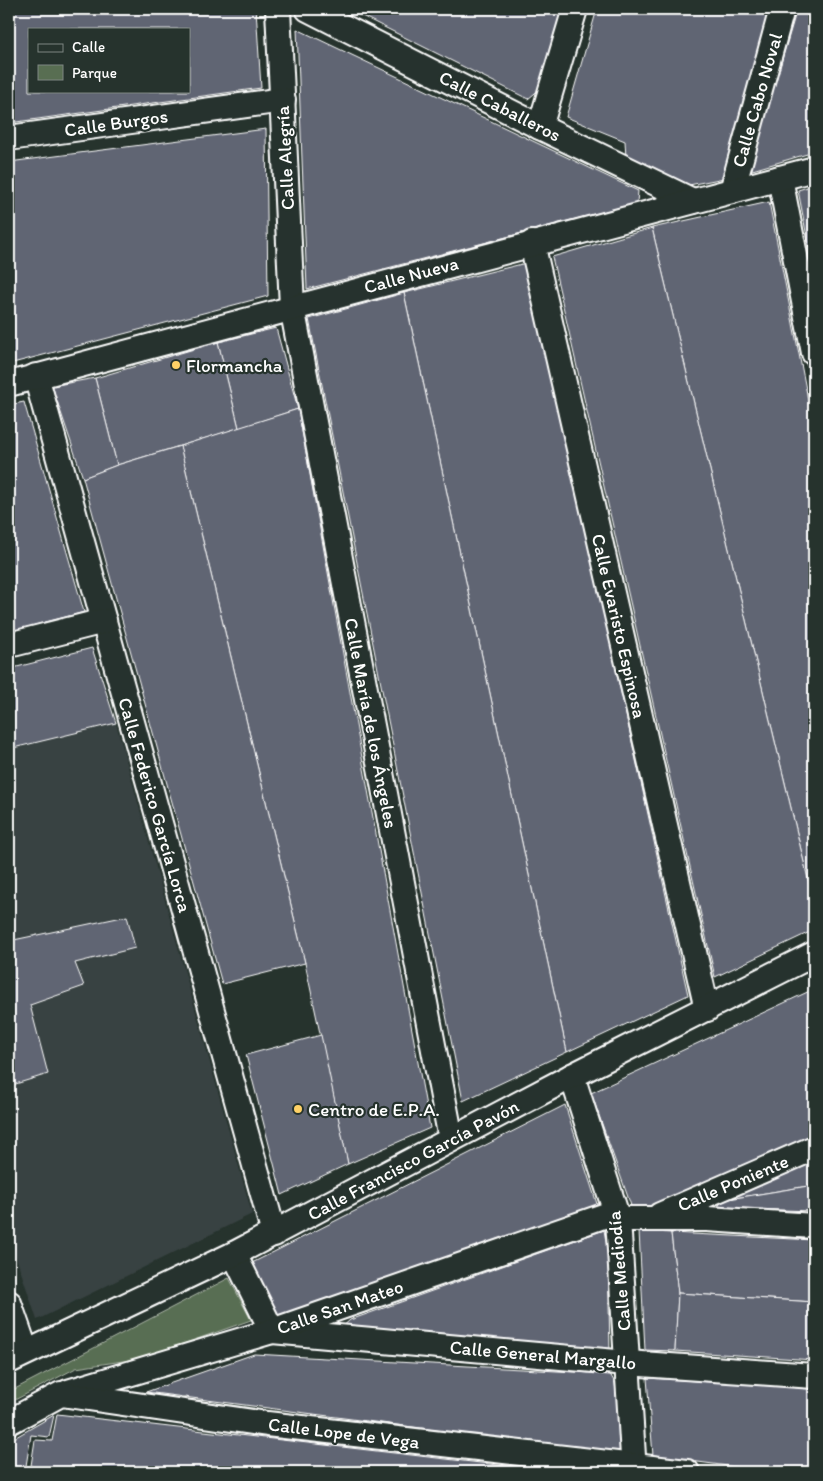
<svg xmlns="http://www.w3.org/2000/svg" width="823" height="1481" viewBox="0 0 823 1481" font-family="Itim,sans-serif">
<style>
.built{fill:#384242}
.green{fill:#586e52;stroke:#acb6a8}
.building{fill:#616573;stroke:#fff;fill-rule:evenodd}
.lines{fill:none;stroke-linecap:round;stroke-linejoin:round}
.street-casing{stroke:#fff;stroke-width:28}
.street{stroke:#26332d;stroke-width:24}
.poi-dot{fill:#ffd166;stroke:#26332d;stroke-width:2}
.labels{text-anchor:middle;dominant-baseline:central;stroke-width:4.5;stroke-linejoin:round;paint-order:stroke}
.street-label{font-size:19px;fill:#fff;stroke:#26332d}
.poi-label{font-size:19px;fill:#fff;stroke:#26332d;text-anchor:start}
</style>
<rect width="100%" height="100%" fill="#26332d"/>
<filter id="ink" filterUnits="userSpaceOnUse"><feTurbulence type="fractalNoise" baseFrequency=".02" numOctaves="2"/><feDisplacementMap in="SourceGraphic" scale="10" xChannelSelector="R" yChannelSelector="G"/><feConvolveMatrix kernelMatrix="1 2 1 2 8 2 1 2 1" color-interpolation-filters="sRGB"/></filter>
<g filter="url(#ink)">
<path class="built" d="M116 723 252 1214 37 1320 9 1236V749Z"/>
<path class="green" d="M229 1278 251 1320 143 1358 76 1368 9 1403V1392Z"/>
<g class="building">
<path d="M9 9H256L261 88 9 123ZM29 29H189V91H29Z"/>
<path d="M348 9H562L541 88 528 99Z"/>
<path d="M597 9H769L724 178 689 185 626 158 625 141 566 117Z"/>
<path d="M797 9H814V152L749 171Z"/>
<path d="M297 29 638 191 637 203 307 289Z"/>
<path d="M266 129 268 296 9 364V162Z"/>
<path d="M814 185V273L798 190Z"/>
<path d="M769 202 814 430V904L652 228Z"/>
<path d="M652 228 814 904V930L715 977 552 257Z"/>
<path d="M526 263 688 995 567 1052 404 293Z"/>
<path d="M404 293 567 1052 463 1101 309 319Z"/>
<path d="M276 328 298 409 239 428 218 342Z"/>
<path d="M218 342 239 428 117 465 95 378Z"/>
<path d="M95 378 117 465 83 478 52 386Z"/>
<path d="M24 402 84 612 9 632V405Z"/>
<path d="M298 409 430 1128 348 1164 305 963 180 446Z"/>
<path d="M180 446 305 963 222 984 83 478 117 465Z"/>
<path d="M92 648 116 723 9 749V669Z"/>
<path d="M127 916 135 948 75 963 84 986 30 1005 48 1074 9 1086V941Z"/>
<path d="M814 989V1139L702 1188 634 1214 591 1093Z"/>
<path d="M321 1035 348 1164 282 1195 246 1055Z"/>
<path d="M565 1105 598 1207 280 1318 250 1264Z"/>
<path d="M814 1159V1185L723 1200Z"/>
<path d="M814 1185V1211L717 1208 723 1200Z"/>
<path d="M604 1230 608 1253 610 1353 341 1328 350 1320Z"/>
<path d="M639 1231 671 1233 678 1293 675 1351 645 1350Z"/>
<path d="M671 1233 814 1240V1302L678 1293Z"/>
<path d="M678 1293 814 1302V1360L675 1351Z"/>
<path d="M254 1354 610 1374 615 1383 622 1448 618 1452 610 1453 146 1392Z"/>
<path d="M647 1378 814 1388V1472H773L653 1456Z"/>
<path d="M57 1414 558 1472H30L35 1440 52 1441Z"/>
<path d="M54 1415 49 1437 31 1435 25 1472H9V1441Z"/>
</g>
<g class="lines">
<defs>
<g id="street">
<path d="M278 9 292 307 451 1139"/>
<path d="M308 9 540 127 693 201"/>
<path d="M540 127 575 9"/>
<path d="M9 138 283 100"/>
<path d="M780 178 814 353"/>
<path d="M732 191 782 9"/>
<path d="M532 243 707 1009"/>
<path d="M36 376 274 1234"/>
<path d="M9 384 814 169"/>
<path d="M9 645 104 621"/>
<path d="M572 1076 618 1219 634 1472"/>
<path d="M660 1215 814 1148"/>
<path d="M618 1219H707L814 1226"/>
<path d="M234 1254 272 1331 627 1363 814 1376"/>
<path d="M9 1303 26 1352"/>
<path d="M9 1361 234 1254 572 1076 814 954"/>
<path d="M68 1392 272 1331 615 1212"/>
<path d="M9 1422 61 1394 267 1424 687 1472"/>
</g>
</defs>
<use href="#street" class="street-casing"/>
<use href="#street" class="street"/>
</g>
</g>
<g class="poi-dot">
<circle cx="176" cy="365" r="5"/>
<circle cx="298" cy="1109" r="5"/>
</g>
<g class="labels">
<g class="street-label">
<text transform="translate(757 100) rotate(-74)">Calle Cabo Noval</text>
<text transform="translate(500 106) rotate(27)">Calle Caballeros</text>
<text transform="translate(116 123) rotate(-8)">Calle Burgos</text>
<text transform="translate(285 158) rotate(-93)">Calle Alegría</text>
<text transform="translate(411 275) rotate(-15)">Calle Nueva</text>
<text transform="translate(619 626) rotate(77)">Calle Evaristo Espinosa</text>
<text transform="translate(371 723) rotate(79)">Calle María de los Ángeles</text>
<text transform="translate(155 805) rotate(74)">Calle Federico García Lorca</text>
<text transform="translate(413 1160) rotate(-28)">Calle Francisco García Pavón</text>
<text transform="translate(733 1183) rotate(-23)">Calle Poniente</text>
<text transform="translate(619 1271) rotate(-95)">Calle Mediodía</text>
<text transform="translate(340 1307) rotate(-19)">Calle San Mateo</text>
<text transform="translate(543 1355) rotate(5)">Calle General Margallo</text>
<text transform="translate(344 1433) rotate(7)">Calle Lope de Vega</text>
</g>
<g class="poi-label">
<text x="186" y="365">Flormancha</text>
<text x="308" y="1109">Centro de E.P.A.</text>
</g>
</g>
<rect width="823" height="1481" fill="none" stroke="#26332d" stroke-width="30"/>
<rect x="15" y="15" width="793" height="1451" fill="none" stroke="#fff" stroke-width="2" filter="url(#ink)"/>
<rect x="28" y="28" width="162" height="65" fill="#26332d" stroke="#7d8581"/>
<rect x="38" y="44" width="25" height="8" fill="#26332d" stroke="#7d8581"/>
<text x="72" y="52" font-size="15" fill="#ffffff">Calle</text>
<rect x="38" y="65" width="25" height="15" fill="#586e52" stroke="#7d8581"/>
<text x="72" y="78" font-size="15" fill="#ffffff">Parque</text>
</svg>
